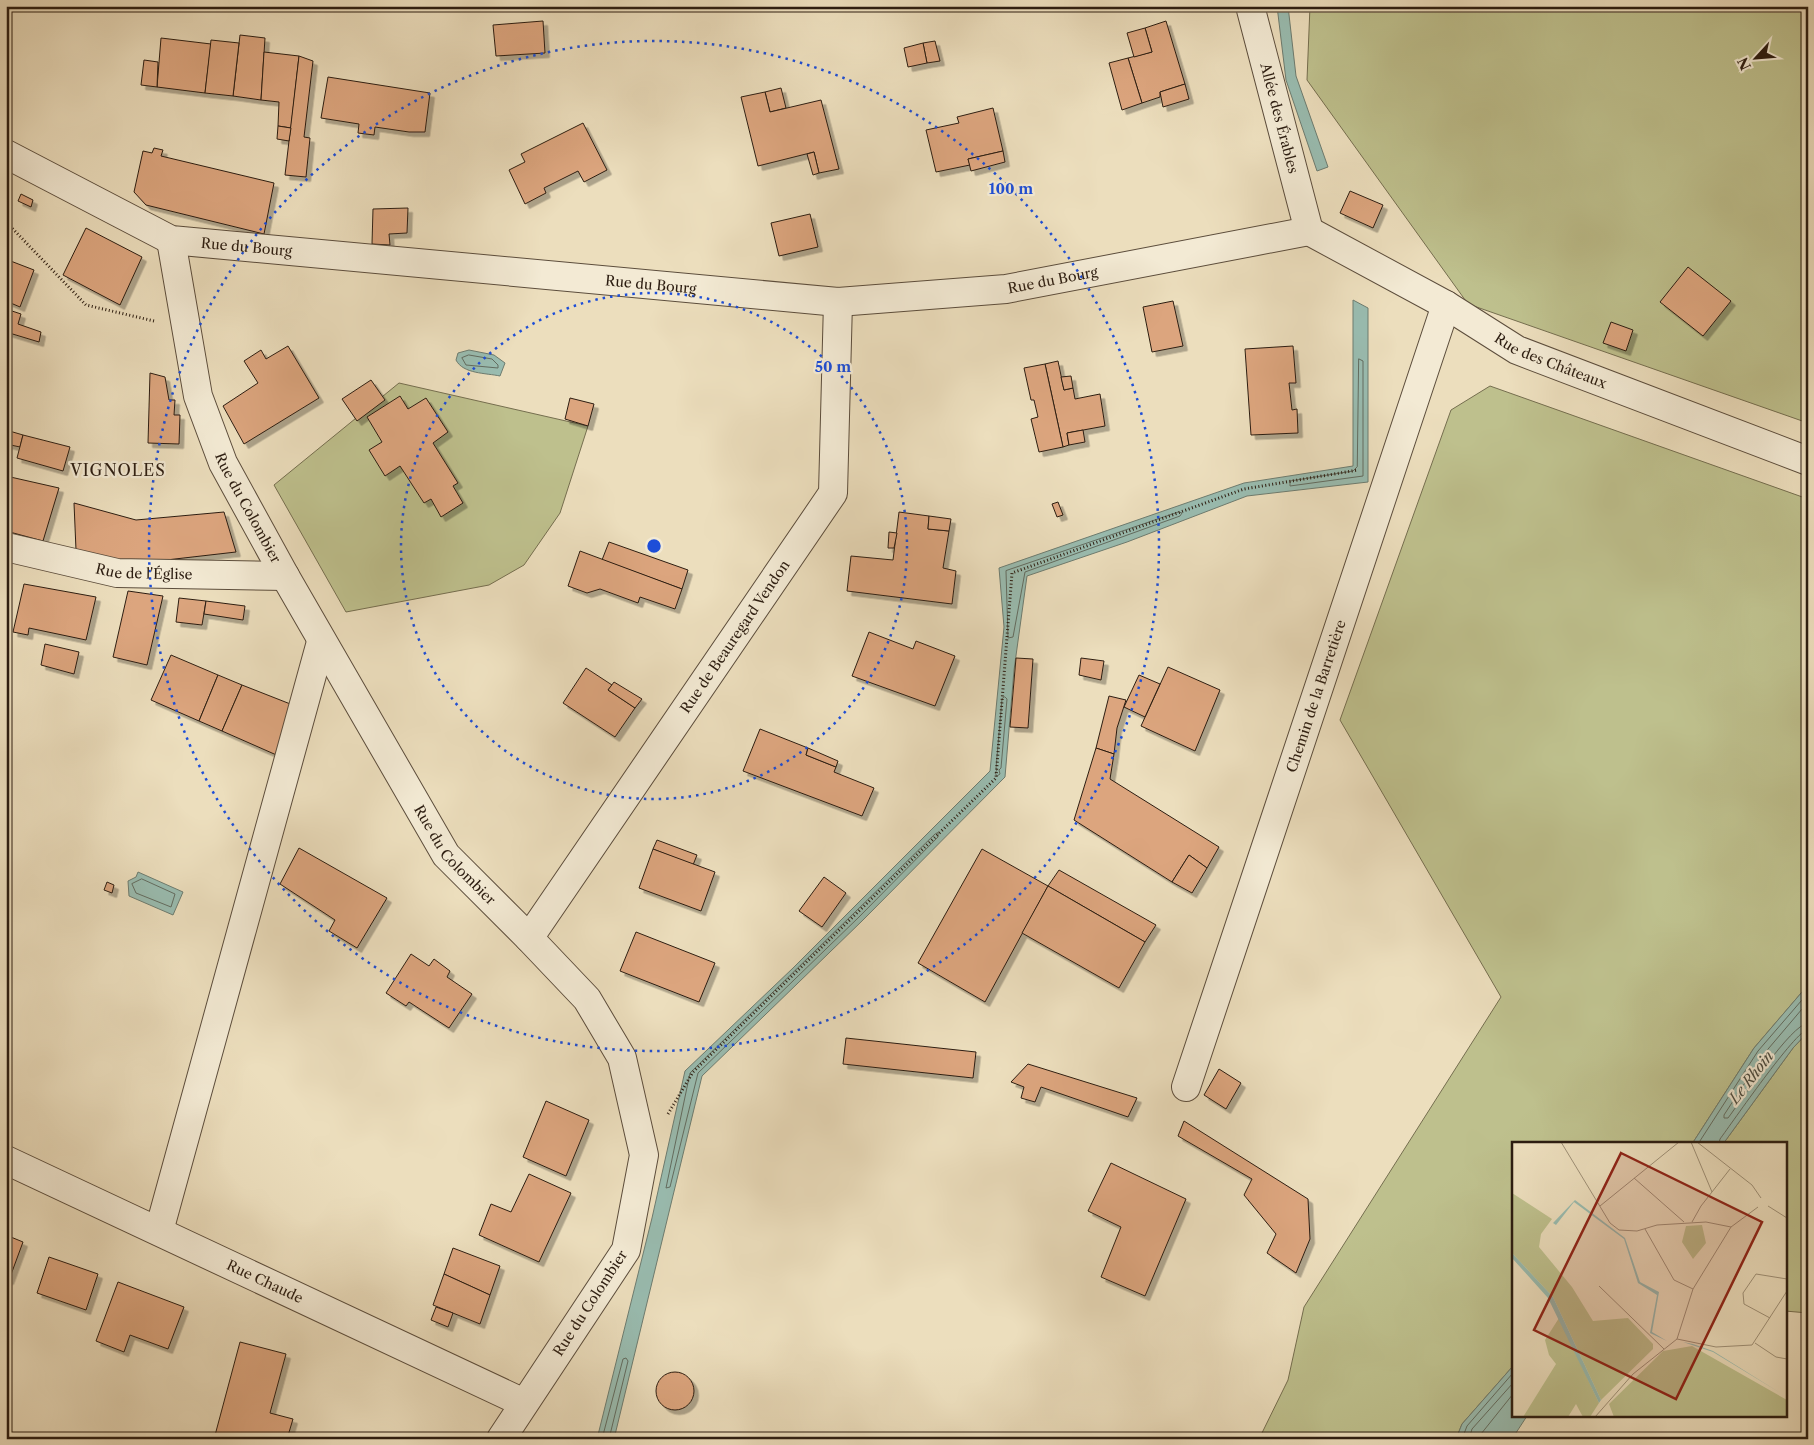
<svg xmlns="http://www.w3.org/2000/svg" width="1814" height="1445" viewBox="0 0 1814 1445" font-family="'Libre Caslon Text',serif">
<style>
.green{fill:#bec08d;stroke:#756e4f}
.water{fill:#99bcb0;stroke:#6d7c70}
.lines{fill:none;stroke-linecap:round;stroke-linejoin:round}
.shore{stroke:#626c60;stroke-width:1}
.building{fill:#dca57e;stroke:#2c1d11;filter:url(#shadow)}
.minor-casing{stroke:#5c4d3c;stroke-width:30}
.path{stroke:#2c1d11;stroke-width:3;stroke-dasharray:1 2.5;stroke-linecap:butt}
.minor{stroke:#f3ead4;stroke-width:28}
.ring{fill:none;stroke:#1d4ed8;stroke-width:2.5;stroke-dasharray:2.5 5}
.labels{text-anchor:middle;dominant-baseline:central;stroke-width:4.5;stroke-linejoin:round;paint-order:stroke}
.street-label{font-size:14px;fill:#2c1d11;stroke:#f3ead4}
.water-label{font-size:15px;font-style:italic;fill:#4d4d41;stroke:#f3ead4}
.quarter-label{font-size:16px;letter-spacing:1px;fill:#2c1d11;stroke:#f3ead4}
.inset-road{fill:none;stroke:#9f9178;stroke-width:1}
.view{fill:#8f2418;fill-opacity:0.15;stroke:#8f2418;stroke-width:2.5}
.inset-edge{fill:none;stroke:#2c1d11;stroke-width:2.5}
.centre{fill:#1d4ed8;stroke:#f3ead4;stroke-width:2.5}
.ring-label{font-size:15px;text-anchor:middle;font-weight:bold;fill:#1d4ed8;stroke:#f3ead4;stroke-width:4.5;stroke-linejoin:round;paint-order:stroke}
</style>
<defs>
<filter id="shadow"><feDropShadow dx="4.5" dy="4.5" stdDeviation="0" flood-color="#0004"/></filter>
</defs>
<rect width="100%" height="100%" fill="#ecdebd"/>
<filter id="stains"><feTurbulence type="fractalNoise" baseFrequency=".004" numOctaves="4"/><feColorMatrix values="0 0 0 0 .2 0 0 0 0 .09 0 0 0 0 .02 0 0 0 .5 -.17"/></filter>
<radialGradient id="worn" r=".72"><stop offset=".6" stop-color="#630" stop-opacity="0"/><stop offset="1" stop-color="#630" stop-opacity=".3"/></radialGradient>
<g class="green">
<path d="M1310 6H1808V423L1468 304 1307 80Z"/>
<path d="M399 383 588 426 560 513 524 565 489 585 346 612 274 485Z"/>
<path d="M1490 386 1808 499V985L1754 1048 1692 1144H1513V1366L1462 1424 1456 1439H1259L1288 1380 1304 1307 1501 997 1340 720 1451 410Z"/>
<path d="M1808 1032V1313L1785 1311V1144H1723L1793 1048Z"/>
</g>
<g class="water">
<path d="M1277 6H1288L1296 76 1328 167 1317 171 1286 80Z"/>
<path d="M1353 300 1368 308V482L1247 496 1127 542 1027 576 1014 670 1005 777 862 921 702 1076 614 1439H597L652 1218 685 1071 793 968 990 771 1004 627 999 568 1244 483 1353 466Z"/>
<path d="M469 350 494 355 505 363 500 376C486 373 463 374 456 360L458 353Z"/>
<path d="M138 872 183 892 173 915 129 896 128 881 136 877Z"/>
<path d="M1808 985V1032L1793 1048 1723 1144H1692L1754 1048Z"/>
<path d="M1513 1366V1416H1527L1512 1439H1456L1462 1424Z"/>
</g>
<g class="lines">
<g class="shore">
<path d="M469 355 492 359 498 365V368L466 365 462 358Z"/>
<path d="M1359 359 1363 361V476L1290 486V481L1353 471 1357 467Z"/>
<path d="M1179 512 1182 513 1180 516 1025 572 1013 637 1008 638 1006 571Z"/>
<path d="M1005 697 1007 699 1001 768 999 770 1000 774 997 776 995 773 997 770 996 768 1002 699Z"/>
<path d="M938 833V837L859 917 698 1073 670 1187 666 1188 690 1073 935 834Z"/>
<path d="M142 879 175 894 171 907 136 893 132 884Z"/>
<path d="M1808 1002 1763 1055 1724 1115V1118H1728C1741 1101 1791 1024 1808 1023"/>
<path d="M1698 1144 1758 1051 1808 993"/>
<path d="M1719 1144 1720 1139C1732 1123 1795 1031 1808 1029"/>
<path d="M602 1439 623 1359 626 1358 628 1361 609 1439"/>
<path d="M1462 1439 1467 1426 1513 1373"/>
<path d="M1469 1439 1472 1429 1513 1383"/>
<path d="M1477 1439 1513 1394"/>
</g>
</g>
<g class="building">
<path d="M543 21 545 53 496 56 493 25Z"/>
<path d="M1166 21 1185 84 1160 92V97L1142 103 1128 58 1152 52 1145 28Z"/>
<path d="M1145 28 1152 52 1134 57 1127 33Z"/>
<path d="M240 35 265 38 261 100 233 96Z"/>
<path d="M161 38 211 44 205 93 157 87Z"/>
<path d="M211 40 239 43 233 96 205 93Z"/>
<path d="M935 41 940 61 927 63 923 43Z"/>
<path d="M923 43 927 63 908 67 904 48Z"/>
<path d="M264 52 299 56 291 128 278 126 279 102 261 100Z"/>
<path d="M299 56 313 61 304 137 310 138 306 177 285 175Z"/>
<path d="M1128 58 1142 103 1122 110 1109 63Z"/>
<path d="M144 60 158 62 157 87 141 85Z"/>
<path d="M328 77 430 93 425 132H409L375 127 374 135 358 133 359 124 321 118Z"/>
<path d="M1185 84 1189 99 1163 107 1160 92Z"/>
<path d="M781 88 786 108 770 112 765 92Z"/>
<path d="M765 92 770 112 821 100 839 169 819 173 814 152 758 166 741 97Z"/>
<path d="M993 108 1003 151 968 159 970 165 936 172 926 130 959 123 957 117Z"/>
<path d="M583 123 607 170 584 182 578 171 544 188 546 193 525 204 509 170 525 162 521 154Z"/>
<path d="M278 126 291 128 289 141 277 139Z"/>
<path d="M154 148 163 150 161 156 274 183 264 234 146 205 134 192 143 151 152 153Z"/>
<path d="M1003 151 1005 162 971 171 968 159Z"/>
<path d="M814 152 819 173 813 175 807 154Z"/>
<path d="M1350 191 1383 205 1373 228 1340 213Z"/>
<path d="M21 194 33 200 31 207 18 201Z"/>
<path d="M408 208 407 233 389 234 390 245 372 244 373 209Z"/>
<path d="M810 214 818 247 779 256 771 223Z"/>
<path d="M86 228 142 257 120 305 63 275Z"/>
<path d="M8 260 34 270 20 307 6 301Z"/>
<path d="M1688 267 1731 301 1703 336 1660 302Z"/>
<path d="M1173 301 1183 346 1152 352 1143 307Z"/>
<path d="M6 309 21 314 18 324 41 332 39 342 6 332Z"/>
<path d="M1611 322 1633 330 1626 351 1603 343Z"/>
<path d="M288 346 319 398 244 444 223 406 258 383 244 361 261 350 266 359Z"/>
<path d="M1293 346 1296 383H1289L1292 410 1297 409 1298 433 1251 435 1245 349Z"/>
<path d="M1058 361 1064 390 1073 388 1075 399 1100 394 1105 426 1067 433 1069 445 1063 447 1045 364Z"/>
<path d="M1045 364 1063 447 1039 452 1031 419 1038 417 1034 400H1031L1024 368Z"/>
<path d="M150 373 165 377 169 400H175L174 415H180L179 444 148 443Z"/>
<path d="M1071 376 1073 388 1064 390 1061 377Z"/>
<path d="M371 380 385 400 357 421 342 399Z"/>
<path d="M400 396 408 409 426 398 448 432 433 443 458 483 453 486 463 503 441 517 431 499 424 503 400 466 385 476 369 450 382 442 367 417Z"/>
<path d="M570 398 594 404 588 426 565 419Z"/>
<path d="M6 430 23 435 20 447 6 444Z"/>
<path d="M1083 430 1085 442 1069 445 1067 433Z"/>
<path d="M23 435 70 447 63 471 17 458Z"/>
<path d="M6 476 59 488 43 541 6 531Z"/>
<path d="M1058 502 1063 515 1057 517 1052 504Z"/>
<path d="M74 503 136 520 224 512 236 552 140 563H123L76 550Z"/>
<path d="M899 512 929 516 928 529 949 531 943 568 956 571 952 604 847 591 851 556 893 560Z"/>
<path d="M929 516 951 519 949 531 928 529Z"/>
<path d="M889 532 897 533 894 548H888Z"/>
<path d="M609 542 688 570 682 589 602 560Z"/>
<path d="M580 551 682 589 675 609 640 597 638 603 600 589 587 593 568 586Z"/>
<path d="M24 584 96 597 86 640 29 628 28 635 13 632Z"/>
<path d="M128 591 163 596 147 665 113 657Z"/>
<path d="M179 598 206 601 202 625 176 622Z"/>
<path d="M206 601 245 606 243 620 204 614Z"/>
<path d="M869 632 913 649 916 641 955 656 935 706 852 676Z"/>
<path d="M45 644 79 652 74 674 41 665Z"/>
<path d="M171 655 218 675 199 721 151 700Z"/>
<path d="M1016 658 1033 659 1028 728 1010 727Z"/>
<path d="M1081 658 1104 661 1101 680 1079 675Z"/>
<path d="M1168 667 1220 690 1195 751 1141 726Z"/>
<path d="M586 668 612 685 608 690 635 708 615 737 563 703Z"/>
<path d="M218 675 242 685 222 731 199 721Z"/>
<path d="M1139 675 1160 684 1145 717 1124 707Z"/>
<path d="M614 682 642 699 635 708 608 690Z"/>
<path d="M242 685 298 707 281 757 222 731Z"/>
<path d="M1109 696 1126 700 1117 728 1114 754 1096 748Z"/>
<path d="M760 729 808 748 806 755 836 767 834 772 874 788 862 816 743 771Z"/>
<path d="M808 748 838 761 836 767 806 755Z"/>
<path d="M1096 748 1114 754 1110 779 1219 847 1207 868 1189 855 1172 882 1074 820Z"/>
<path d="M657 840 697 855 693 865 653 849Z"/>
<path d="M299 848 387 898 357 948 329 931 335 920 280 884Z"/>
<path d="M653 849 715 872 701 911 639 888Z"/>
<path d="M982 849 1048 886 985 1002 918 963Z"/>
<path d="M1189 855 1207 868 1192 893 1172 882Z"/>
<path d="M1059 870 1156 925 1145 942 1048 886Z"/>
<path d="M824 877 846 893 822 927 799 911Z"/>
<path d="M107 882 114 885 112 893 104 890Z"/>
<path d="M1048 886 1145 942 1119 988 1022 933Z"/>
<path d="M636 932 715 963 699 1002 620 971Z"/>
<path d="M411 954 429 966 434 959 450 971 447 977 472 994 449 1028 409 1002 406 1006 386 993Z"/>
<path d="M846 1038 976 1052 973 1078 843 1064Z"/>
<path d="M1028 1064 1137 1098 1128 1117 1041 1087 1035 1102 1021 1098 1024 1087 1011 1082Z"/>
<path d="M1219 1069 1241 1083 1226 1109 1204 1095Z"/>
<path d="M546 1101 589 1120 566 1176 523 1157Z"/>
<path d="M1184 1121 1308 1199 1310 1239 1296 1273 1267 1253 1276 1234 1244 1195 1252 1179 1178 1136Z"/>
<path d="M1111 1163 1186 1199 1145 1296 1101 1277 1121 1227 1088 1211Z"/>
<path d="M529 1174 571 1193 539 1262 479 1235 491 1204 511 1212Z"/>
<path d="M6 1235 23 1242 9 1280H6Z"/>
<path d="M453 1248 500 1266 490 1295 444 1274Z"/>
<path d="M49 1257 98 1274 86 1310 37 1293Z"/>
<path d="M444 1274 490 1295 480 1324 433 1305Z"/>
<path d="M118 1282 184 1307 168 1349 130 1335 124 1352 96 1341Z"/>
<path d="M436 1307 453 1313 448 1327 431 1320Z"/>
<path d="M240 1342 286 1354 270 1413 293 1419 287 1439H214Z"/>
<circle cx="675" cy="1391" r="19"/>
</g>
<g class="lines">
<defs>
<g id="minor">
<path id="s1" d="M1250 6 1309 231"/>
<path id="s2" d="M6 154 171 240 838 302 1006 289 1309 231"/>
<path id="s3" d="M1309 231 1446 305 1517 350 1808 461"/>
<path id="s4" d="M171 240 198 396 223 463 285 576 446 855 529 938 587 999 622 1058 644 1155 626 1250 501 1439"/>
<path id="s5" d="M6 547 117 573 285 576"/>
<path id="s6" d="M529 938 833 493 838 302"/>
<path id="s7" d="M1186 1087 1446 305"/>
<path id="s8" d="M6 1160 524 1403"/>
<path d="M159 1231 321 642"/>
</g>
</defs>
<use href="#minor" class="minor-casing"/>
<g class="path">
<path d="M10 226 86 305 154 321"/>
<path d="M668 1114 693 1072 996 778 1012 573 1244 489 1358 470"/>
</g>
<use href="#minor" class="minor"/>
</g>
<g class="ring">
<circle cx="654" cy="546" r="253"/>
<circle cx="654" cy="546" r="505"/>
</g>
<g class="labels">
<g class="street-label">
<text stroke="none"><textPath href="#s1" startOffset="116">Allée des Érables</textPath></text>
<text stroke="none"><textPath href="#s2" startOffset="262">Rue du Bourg</textPath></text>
<text stroke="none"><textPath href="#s2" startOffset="1072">Rue du Bourg</textPath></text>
<text stroke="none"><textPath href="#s2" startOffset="668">Rue du Bourg</textPath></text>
<text stroke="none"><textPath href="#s3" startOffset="275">Rue des Châteaux</textPath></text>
<text stroke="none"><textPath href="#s4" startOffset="281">Rue du Colombier</textPath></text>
<text stroke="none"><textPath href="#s5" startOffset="141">Rue de l'Église</textPath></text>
<text stroke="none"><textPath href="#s6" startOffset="365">Rue de Beauregard Vendon</textPath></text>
<text stroke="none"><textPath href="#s7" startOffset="412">Chemin de la Barretière</textPath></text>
<text stroke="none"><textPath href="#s4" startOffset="686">Rue du Colombier</textPath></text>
<text stroke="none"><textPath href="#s8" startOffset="286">Rue Chaude</textPath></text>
<text transform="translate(590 1303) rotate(-57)">Rue du Colombier</text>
</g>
<g class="water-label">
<text transform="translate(1751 1077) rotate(-52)">Le Rhoin</text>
</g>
<g class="quarter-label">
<text x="118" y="470">VIGNOLES</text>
</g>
</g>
<g transform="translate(1512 1142)">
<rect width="275" height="275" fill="#ecdebd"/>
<path d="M0 51 40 77 29 92 27 105 60 145 81 179 116 176 141 202V207L89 258 41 155 0 111ZM190 83 194 101 181 117 170 100 174 84ZM47 176 87 261 78 275H71L64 262 56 275H11L44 222 37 213 33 198ZM180 204 275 258V275H102L97 262 151 209Z" fill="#bec08d"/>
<path d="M63 58 113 96 128 140 147 150 140 190 155 199 138 191 145 153 126 141 112 97 62 60 44 83 41 81ZM0 111 41 155 89 258 87 261 36 156 0 116ZM171 200 181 202 201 209 275 255 201 210Z" fill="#99bcb0"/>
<path class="inset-road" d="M49 0 98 81 107 88 125 89 145 83 194 80 219 85M179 0 200 50M185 0 240 43 249 56M122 36 172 80M88 64 167 0M256 64 275 76M180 80 189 64 218 27M133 87 162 138 181 147M87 144 152 207M258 176 232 162 231 151 244 132 275 137M165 197 181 147 219 85 246 65M165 197 204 205 240 203 275 149M243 201 264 215 275 217M83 275 121 232 165 197"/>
<path class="view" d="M109 11 250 80 164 257 22 188Z"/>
<rect width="275" height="275" class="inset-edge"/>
</g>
<circle cx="654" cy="546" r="8" class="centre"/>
<g class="ring-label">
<text x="1011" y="194">100 m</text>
<text x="833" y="372">50 m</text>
</g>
<rect width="1814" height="1445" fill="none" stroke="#ecdebd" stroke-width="25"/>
<rect x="8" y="8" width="1799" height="1430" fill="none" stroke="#2c1d11" stroke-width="2.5"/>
<rect x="12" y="12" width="1789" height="1420" fill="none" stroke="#2c1d11"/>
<g transform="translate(1756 58) rotate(244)" stroke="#f3ead4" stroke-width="4" paint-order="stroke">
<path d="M0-4L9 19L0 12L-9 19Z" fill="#2c1d11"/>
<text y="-8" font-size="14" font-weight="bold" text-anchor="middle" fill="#2c1d11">N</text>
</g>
<rect width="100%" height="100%" filter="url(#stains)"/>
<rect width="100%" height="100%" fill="url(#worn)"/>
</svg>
